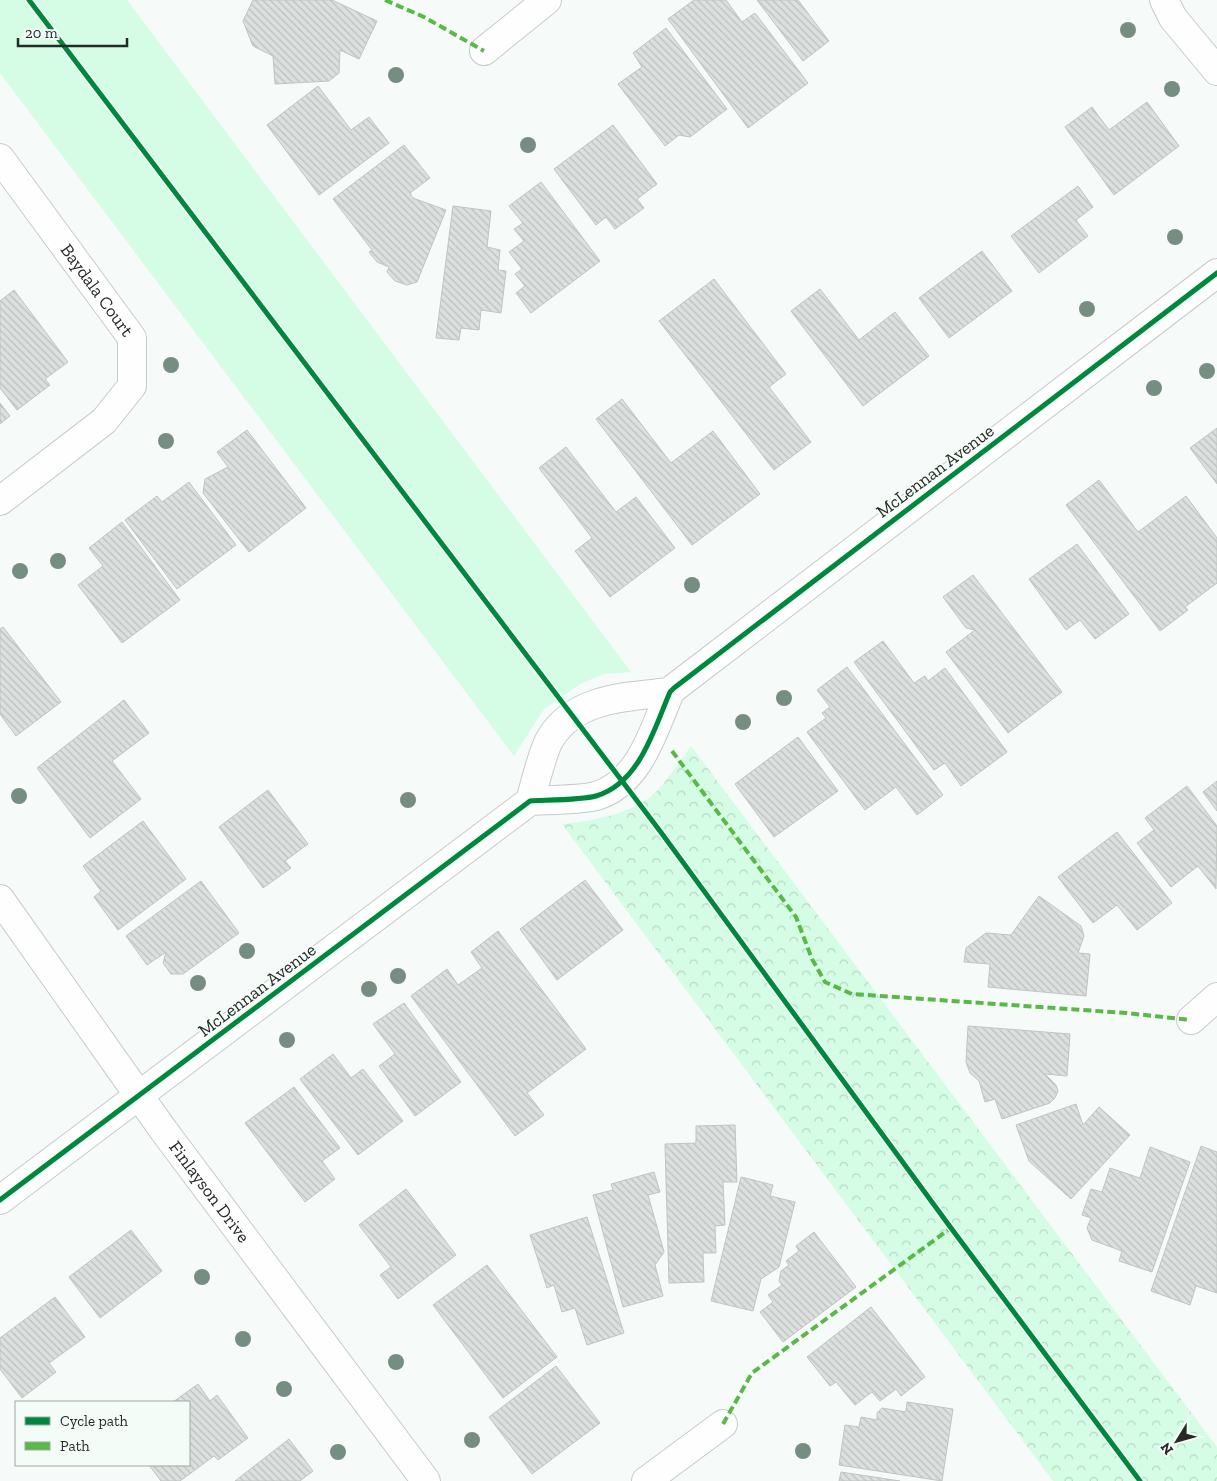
<svg xmlns="http://www.w3.org/2000/svg" width="1217" height="1481" viewBox="0 0 1217 1481" font-family="'Zilla Slab',serif">
<style>
.grass{fill:#d5fce4}
.forest{fill:url(#forest-crowns)}
.building{fill:url(#building-back-hatch);stroke:#c1c4c2}
.lines{fill:none;stroke-linecap:round;stroke-linejoin:round}
.minor-casing{stroke:#c8cbc9;stroke-width:30}
.minor{stroke:#fefefe;stroke-width:28}
.quiet{stroke:#58b947;stroke-width:4;stroke-dasharray:8 4;stroke-linecap:butt}
.cycleway-casing{stroke:#f4fcf7;stroke-width:8}
.cycleway{stroke:#00873e;stroke-width:5}
.tree{fill:#768d82}
.labels{text-anchor:middle;dominant-baseline:central;stroke-width:4;stroke-linejoin:round;paint-order:stroke}
.street-label{font-size:18px;fill:#272928;stroke:#f4fcf7}
</style>
<defs>
<pattern id="forest-crowns" width="20" height="18" patternUnits="userSpaceOnUse" patternTransform="scale(1.25)"><rect width="20" height="18" fill="#d5fce4"/><path d="M2 6a3 3 0 1 1 6 0M12 15a3 3 0 1 1 6 0" fill="none" stroke="#b7d8c4"/></pattern>
<pattern id="building-back-hatch" width="6" height="6" patternUnits="userSpaceOnUse" patternTransform="scale(1.25)"><rect width="6" height="6" fill="#dce0de"/><path d="M-1 5l2 2M0 0l6 6M5-1l2 2" fill="none" stroke="#bdc0be"/></pattern>
</defs>
<rect width="100%" height="100%" fill="#f6faf8"/>
<path class="grass" d="M0 0H127L631 672 604 674 580 684 544 709 514 756 0 73Z"/>
<path class="forest" d="M691 746 1217 1447V1481H1053L562 824C592 821 634 814 656 792 669 778 680 761 691 746Z"/>
<g class="building">
<path d="M253 0H332L377 21 359 59 340 50 339 73 329 81 275 84 273 56 253 46 243 21Z"/>
<path d="M694 0H726L742 22 755 13 808 83 748 128 668 19Z"/>
<path d="M757 0H798L829 41 803 61Z"/>
<path d="M666 28 727 109 690 137 679 135 665 146 618 84 642 67 633 53Z"/>
<path d="M318 86 351 130 369 117 389 143 319 195 267 125Z"/>
<path d="M1147 102 1179 146 1114 195 1065 127 1092 107 1109 130Z"/>
<path d="M613 125 657 184 637 199 644 208 615 229 606 217 596 225 554 169Z"/>
<path d="M404 145 430 178 410 193 413 198 446 210 417 282 407 285 395 281 387 272 389 267 377 262 369 252 372 250 333 199Z"/>
<path d="M541 182 600 261 531 313 516 293 525 286 515 274 522 269 509 252 524 241 514 229 523 223 509 206Z"/>
<path d="M1078 186 1093 207 1076 220 1088 236 1039 273 1011 236Z"/>
<path d="M453 206 491 211 487 247 500 250 498 270 506 271 501 313 481 310 479 330 461 328 459 340 436 338Z"/>
<path d="M982 251 1012 291 949 338 919 298Z"/>
<path d="M714 279 786 374 769 387 811 442 774 470 659 321Z"/>
<path d="M820 289 859 340 895 312 929 356 863 406 791 311Z"/>
<path d="M14 290 68 362 45 379 50 385 17 410 0 388V301Z"/>
<path d="M622 399 671 463 713 431 760 494 692 545 596 419Z"/>
<path d="M0 403 10 416 0 424Z"/>
<path d="M1217 428V484L1190 448Z"/>
<path d="M247 430 306 508 249 552 203 493 205 479 228 467 217 452Z"/>
<path d="M566 447 616 512 636 497 675 548 610 597 575 551 592 538 539 468Z"/>
<path d="M1099 480 1138 532 1186 496 1217 538V583L1185 607 1188 610 1160 631 1066 505Z"/>
<path d="M189 482 236 545 177 589 125 520 157 496 162 502Z"/>
<path d="M122 522 180 600 122 643 78 585 103 566 89 548Z"/>
<path d="M1077 544 1129 614 1095 639 1080 620 1066 630 1029 579Z"/>
<path d="M973 575 1062 692 1008 733 946 652 975 630 966 628 943 597Z"/>
<path d="M3 627 61 702 16 736 0 714V629Z"/>
<path d="M883 641 914 683 925 676 928 681 945 668 1007 752 961 786 945 763 934 770 854 662Z"/>
<path d="M847 667 943 795 917 815 896 787 865 810 807 732 826 718 822 713 830 707 817 690Z"/>
<path d="M124 700 149 733 112 761 141 799 90 838 37 768Z"/>
<path d="M798 737 838 791 774 837 735 784Z"/>
<path d="M1217 781V811L1203 792Z"/>
<path d="M1187 786 1217 826 1216 889 1198 866 1171 887 1137 843 1154 830 1145 818Z"/>
<path d="M268 790 308 844 285 861 291 868 263 888 219 827Z"/>
<path d="M143 821 186 879 118 930 94 897 101 891 83 866Z"/>
<path d="M1117 832 1172 903 1137 930 1117 905 1093 923 1058 877Z"/>
<path d="M585 880 623 930 557 980 520 929Z"/>
<path d="M201 881 239 933 183 974H171L163 963 166 952 147 965 126 936Z"/>
<path d="M1039 896 1081 926 1084 936 1078 953 1090 954 1086 996 988 987 990 964 964 962 966 948 986 933 1011 935Z"/>
<path d="M498 931 586 1049 527 1093 544 1115 515 1136 411 996 447 969 458 985 482 968 471 952Z"/>
<path d="M404 1003 461 1082 415 1116 379 1066 395 1054 373 1024Z"/>
<path d="M968 1026 1070 1034 1067 1076 1045 1074 1056 1085 1058 1091 1055 1098 1050 1103 1002 1119 995 1099 985 1102 979 1081 970 1073 966 1062Z"/>
<path d="M333 1054 351 1078 363 1069 403 1121 358 1155 300 1079Z"/>
<path d="M294 1087 340 1148 322 1161 335 1179 305 1202 245 1123Z"/>
<path d="M1076 1104 1083 1125 1099 1107 1130 1135 1071 1199 1029 1161 1016 1125Z"/>
<path d="M735 1125 737 1182H723L725 1225 715 1226 716 1253H703L704 1282 669 1283 665 1144 696 1143V1126Z"/>
<path d="M1201 1146 1217 1152V1293L1196 1286 1190 1305 1151 1291Z"/>
<path d="M1150 1147 1190 1162 1152 1272 1119 1261 1122 1251 1092 1240 1087 1228 1091 1218 1082 1215 1091 1189 1102 1192 1110 1168 1140 1178Z"/>
<path d="M654 1172 660 1192 648 1195 664 1252 655 1265 663 1296 623 1307 593 1195 613 1190 611 1184Z"/>
<path d="M741 1177 773 1185 770 1196 795 1202 779 1267 761 1279 753 1311 711 1301Z"/>
<path d="M406 1189 456 1255 398 1299 380 1275 391 1267 359 1225Z"/>
<path d="M587 1217 624 1333 587 1345 575 1308 562 1312 554 1285 547 1288 530 1235Z"/>
<path d="M131 1230 162 1271 100 1318 69 1277Z"/>
<path d="M814 1232 856 1287 783 1342 760 1312 773 1302 768 1295 782 1285 779 1281 781 1271 789 1265 786 1261 799 1251 796 1246Z"/>
<path d="M487 1265 557 1357 503 1398 433 1305Z"/>
<path d="M55 1297 85 1337 49 1363 56 1372 22 1398 0 1369V1338Z"/>
<path d="M871 1307 925 1377 901 1396 896 1389 880 1401 872 1392 855 1405 836 1382 830 1386 807 1357Z"/>
<path d="M556 1366 600 1423 532 1474 489 1417Z"/>
<path d="M198 1384 210 1401 217 1395 248 1438 218 1460 214 1456 180 1481H161L149 1465H189V1402H173Z"/>
<path d="M907 1402 953 1409 942 1481 839 1465 845 1425 859 1427 861 1417 877 1420V1413L882 1408 906 1412Z"/>
<path d="M289 1439 313 1471 300 1481H235Z"/>
<path d="M841 1472 900 1481H839Z"/>
</g>
<g class="lines">
<defs>
<g id="minor">
<path d="M1164 0 1173 18 1217 71"/>
<path d="M484 51 547 0"/>
<path id="s1" d="M0 158 132 338V386L104 421 0 501"/>
<path d="M530 801C535 785 542 752 550 739 575 697 627 697 670 692"/>
<path id="s2" d="M0 899 164 1131 426 1481"/>
<path d="M1191 1020 1217 997"/>
<path d="M0 1200 530 801C546 800 582 800 596 796 640 783 654 729 670 692L674 688 1217 273"/>
<path d="M646 1481 723 1424"/>
</g>
</defs>
<use href="#minor" class="minor-casing"/>
<use href="#minor" class="minor"/>
<g class="quiet">
<path d="M385 0 424 17 484 51"/>
<path d="M672 751 796 917 812 959 825 982 852 994 1126 1013 1191 1020"/>
<path d="M723 1424 752 1373 951 1228"/>
</g>
<defs>
<g id="cycleway">
<path d="M29 0 660 831 951 1228 1140 1481"/>
<path d="M0 1200 530 801C546 800 582 800 596 796 640 783 654 729 670 692L674 688 1217 273"/>
</g>
</defs>
<use href="#cycleway" class="cycleway-casing"/>
<use href="#cycleway" class="cycleway"/>
</g>
<g class="tree">
<circle cx="1128" cy="30" r="8"/>
<circle cx="396" cy="75" r="8"/>
<circle cx="1172" cy="89" r="8"/>
<circle cx="528" cy="145" r="8"/>
<circle cx="1175" cy="237" r="8"/>
<circle cx="1087" cy="309" r="8"/>
<circle cx="171" cy="365" r="8"/>
<circle cx="1207" cy="371" r="8"/>
<circle cx="1154" cy="388" r="8"/>
<circle cx="166" cy="441" r="8"/>
<circle cx="58" cy="561" r="8"/>
<circle cx="20" cy="571" r="8"/>
<circle cx="692" cy="585" r="8"/>
<circle cx="784" cy="698" r="8"/>
<circle cx="743" cy="722" r="8"/>
<circle cx="19" cy="796" r="8"/>
<circle cx="408" cy="800" r="8"/>
<circle cx="247" cy="951" r="8"/>
<circle cx="398" cy="976" r="8"/>
<circle cx="198" cy="983" r="8"/>
<circle cx="369" cy="989" r="8"/>
<circle cx="287" cy="1040" r="8"/>
<circle cx="202" cy="1277" r="8"/>
<circle cx="243" cy="1339" r="8"/>
<circle cx="396" cy="1362" r="8"/>
<circle cx="284" cy="1389" r="8"/>
<circle cx="472" cy="1440" r="8"/>
<circle cx="803" cy="1451" r="8"/>
<circle cx="338" cy="1452" r="8"/>
</g>
<g class="labels">
<g class="street-label">
<text stroke="none"><textPath href="#s1" startOffset="164">Baydala Court</textPath></text>
<text transform="translate(935 471) rotate(-37)">McLennan Avenue</text>
<text transform="translate(257 990) rotate(-37)">McLennan Avenue</text>
<text stroke="none"><textPath href="#s2" startOffset="360">Finlayson Drive</textPath></text>
</g>
</g>
<rect x="15" y="1401" width="175" height="65" fill="#f4fcf7" stroke="#a2a8a4"/>
<rect x="25" y="1417" width="25" height="8" fill="#00873e" stroke="#a2a8a4"/>
<text x="60" y="1426" font-size="15" fill="#272928">Cycle path</text>
<rect x="25" y="1442" width="25" height="8" fill="#58b947" stroke="#a2a8a4"/>
<text x="60" y="1451" font-size="15" fill="#272928">Path</text>
<g transform="translate(1177 1441) rotate(233)" stroke="#f4fcf7" stroke-width="4" paint-order="stroke">
<path d="M0-4L9 19L0 12L-9 19Z" fill="#272928"/>
<text y="-8" font-size="14" font-weight="bold" text-anchor="middle" fill="#272928">N</text>
</g>
<path d="M18 38v8h109v-8" fill="none" stroke="#272928" stroke-width="2.5"/>
<text x="25" y="38" font-size="15" fill="#272928" stroke="#f4fcf7" stroke-width="4" paint-order="stroke">20 m</text>
</svg>
